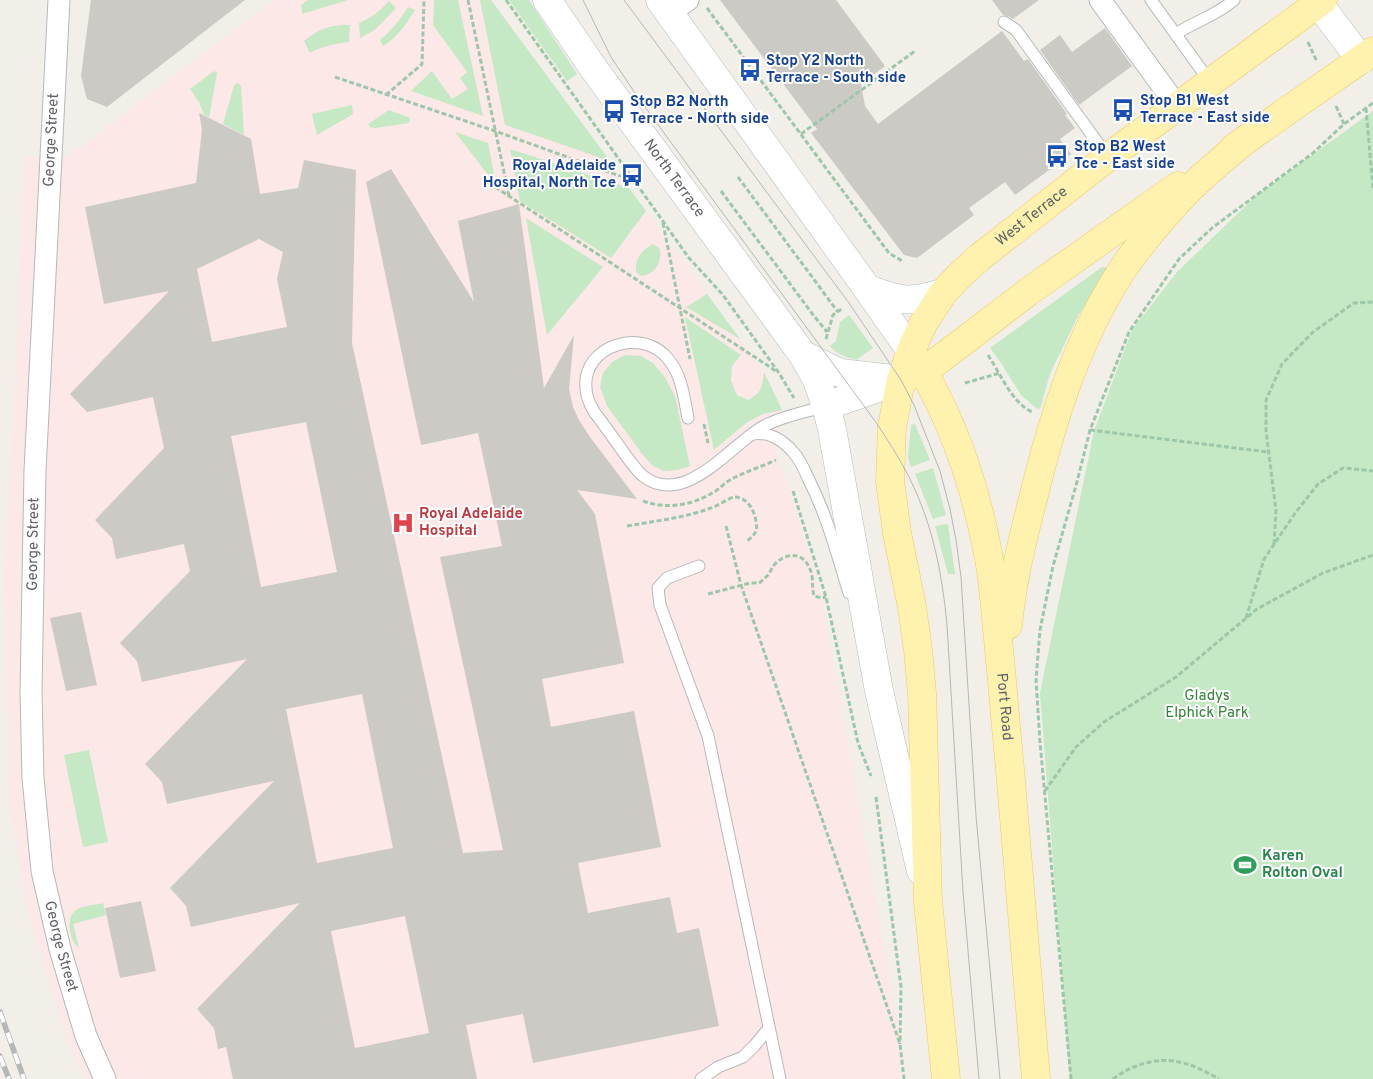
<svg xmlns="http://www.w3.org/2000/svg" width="1373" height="1079" viewBox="0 0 1373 1079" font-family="Overpass,sans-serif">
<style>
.medical{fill:#fce8e6}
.green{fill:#c5e8c5}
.building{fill:#cccac5;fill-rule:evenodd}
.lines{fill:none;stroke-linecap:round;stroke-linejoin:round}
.lane-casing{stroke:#b5b8bc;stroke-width:13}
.street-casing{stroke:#b5b8bc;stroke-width:23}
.secondary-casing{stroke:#b6babf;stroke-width:29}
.primary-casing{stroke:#f2c960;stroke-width:29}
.path{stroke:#9cc7a9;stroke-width:3;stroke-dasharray:5 2.5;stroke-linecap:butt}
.lane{stroke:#fff;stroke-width:11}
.street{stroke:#fff;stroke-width:21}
.secondary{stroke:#fff;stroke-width:28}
.primary{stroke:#fff2af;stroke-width:28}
.tram{stroke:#b6b7b8;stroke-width:1}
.rail-casing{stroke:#b6b7b8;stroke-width:5.5}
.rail{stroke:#fff;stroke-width:4;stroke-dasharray:11;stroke-linecap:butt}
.labels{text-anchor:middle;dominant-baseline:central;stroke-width:4;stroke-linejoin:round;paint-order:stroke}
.transit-label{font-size:15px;font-weight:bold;fill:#164399;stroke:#fff;text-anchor:start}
.street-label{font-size:15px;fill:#5f6368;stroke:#fff}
.health-label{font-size:15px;font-weight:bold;fill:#be3a42;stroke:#fff;text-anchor:start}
.park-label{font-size:15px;fill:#348238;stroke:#fff}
.leisure-label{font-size:15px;font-weight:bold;fill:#27864d;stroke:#fff;text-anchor:start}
</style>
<rect width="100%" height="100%" fill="#f1efe8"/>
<path class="medical" d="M276 0H491L762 369 782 410 775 451 783 470 820 590 900 1034 902 1079H86L66 1038 26 904 10 806 4 574 11 473 25 158 68 157Z"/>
<g class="green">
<path d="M308 0H348L302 14 301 5Z"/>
<path d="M434 0H458L483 116 411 91 432 71 452 99 468 89 460 78 467 72 433 25Z"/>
<path d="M480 0H491L610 161 505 125Z"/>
<path d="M509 0H529L577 74 567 81Z"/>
<path d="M389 1 396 8 376 29 360 38 359 23C371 18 380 11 389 1Z"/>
<path d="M408 7 415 10C406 24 398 37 383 46L380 40C392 30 400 20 408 7Z"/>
<path d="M342 25H350L349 42C335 44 322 46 310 53L304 41C318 30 324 27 342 25Z"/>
<path d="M214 71 217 73 209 117 204 115 199 102 190 89Z"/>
<path d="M238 83 241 86 244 135 223 124 234 85Z"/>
<path d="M352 105 353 114 317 135 312 114Z"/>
<path d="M389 110 410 118 409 123 375 128 370 127 368 124Z"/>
<path d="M1373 111V1079H1070L1040 693 1094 431 1132 330 1177 272 1257 195Z"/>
<path d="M455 132 488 143 496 185Z"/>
<path d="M510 149 629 188 646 211 611 258 520 201Z"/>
<path d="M526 218 603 267 547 335Z"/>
<path d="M653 244 660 249C662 262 655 275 641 276L636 272C635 258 641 251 653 244Z"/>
<path d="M1102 267H1106L1108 271 1078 316 1050 374 1040 409 1036 408 1021 395 1001 363 990 348Z"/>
<path d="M707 294 740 339 686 307Z"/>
<path d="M849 315 873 348 856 360C846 357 836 354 830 346L836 341 840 322Z"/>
<path d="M685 317 741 355 732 366 731 381 737 395 748 400C762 393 762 387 764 372L782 410 763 414 746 423 714 450Z"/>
<path d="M625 355 641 356 653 363 664 376 675 396 690 466 678 470 664 471 653 466 643 455 607 406 600 387 603 373 612 362Z"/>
<path d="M915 424 930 460 911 467 908 458 911 425Z"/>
<path d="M933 468 946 515 933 519 915 474Z"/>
<path d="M948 524 955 574H948L935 526Z"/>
<path d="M89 750 108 842 83 847 64 755Z"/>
<path d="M103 903 106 915 73 924 79 947 76 946C69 935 64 914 80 908 86 905 96 905 103 903Z"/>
</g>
<g class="building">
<path d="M91 0H245L107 107 87 99 81 76Z"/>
<path d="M720 0H836L885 66 861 84 865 106 878 124 1002 31 1024 61 1028 59 1067 114 1065 115 1075 128 1060 139 1071 154 1015 195 1005 182 969 208 974 215 917 258 904 255 811 133 817 129Z"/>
<path d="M992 0H1039L1013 19 1008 16 1003 15Z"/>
<path d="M1105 28 1132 66 1079 105 1040 50 1060 35 1072 52Z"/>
<path d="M199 113 251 139 260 194 298 188 304 160 356 170 352 343 463 853 503 850 440 557 502 546 478 433 421 445 366 182 391 169 474 302 458 221 519 204 544 388 574 335 569 389 573 407 579 420 590 437 637 499 577 490 595 514 624 663 542 679 551 727 634 711 661 847 578 863 588 913 670 897 677 933 699 928 719 1026 533 1063 523 1014 466 1025 477 1079H233L226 1047 218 1049 214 1028 197 1009 300 903 191 927 186 906 170 888 274 781 167 804 162 782 145 764 247 659 142 682 137 661 120 643 190 571 184 544 116 559 112 538 95 520 164 448 153 397 87 412 70 394 169 291 104 304 85 207 196 183 202 130ZM259 239 283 252 277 279 287 327 212 342 197 269ZM306 422 337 572 261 587 231 436ZM362 694 393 848 317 863 286 709ZM405 916 429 1033 355 1048 331 931Z"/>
<path d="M81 612 97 685 66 691 50 618Z"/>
<path d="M141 901 156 971 120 978 105 908Z"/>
</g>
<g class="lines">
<defs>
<g id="lane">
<path d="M1151 0 1210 82"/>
<path d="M1004 22 1016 30 1108 157"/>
<path d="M1176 34C1195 21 1216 16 1234 0"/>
<path d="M688 418C684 398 682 376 669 360 644 326 582 345 586 388 586 397 590 405 595 413 605 426 614 439 624 453 630 461 636 470 643 476 685 509 732 443 764 426 783 416 806 412 826 406"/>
<path d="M753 434C768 431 783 440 793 452 800 459 804 469 808 478 827 515 837 554 849 593"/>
<path d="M699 566 667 578 658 588 660 605 708 736 780 1079"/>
<path d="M701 1079 718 1067 743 1057 755 1045 769 1028"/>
</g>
<g id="street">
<path id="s1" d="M59 0 35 471 31 691 33 778 42 871 60 949 86 1036 105 1079"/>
<path d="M1100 0 1177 106"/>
<path d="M670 13 688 0"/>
</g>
<g id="secondary">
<path id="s2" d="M547 0 594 69 803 355 817 380 826 406 832 429 879 691 921 871"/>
<path d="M660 0 856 273 911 351"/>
<path d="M1316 0 1361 60"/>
<path d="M868 289C879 293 891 298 903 299 916 301 930 296 943 293"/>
<path d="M803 355 840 373 901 380"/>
<path d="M826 406 895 382"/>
</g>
<g id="primary">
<path d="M1234 148 1373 51"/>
<path id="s3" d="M911 351C951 414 976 486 989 559 994 585 995 611 998 638 1002 682 1006 726 1010 770 1018 873 1027 976 1036 1079"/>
<path d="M907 377 923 370 939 360 1028 292 1178 186"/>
<path d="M1008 625C1012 582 1022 541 1033 499 1053 416 1081 327 1131 257 1152 230 1174 203 1199 180 1214 166 1231 152 1248 138"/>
<path id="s4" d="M946 1079 928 902 922 693 918 650 912 607 897 533 890 481 892 427 901 380 911 351 923 324 943 293 959 276 980 257 1108 157 1323 0"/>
</g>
</defs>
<use href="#lane" class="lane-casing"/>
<use href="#street" class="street-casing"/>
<use href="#secondary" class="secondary-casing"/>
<use href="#primary" class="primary-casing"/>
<g class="path">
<path d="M468 0 509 196"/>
<path d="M506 0 689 258 723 295 779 373 794 398"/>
<path d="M707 8 889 253 904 262"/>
<path d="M1308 42 1317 62"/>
<path d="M335 77 495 131 634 181"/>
<path d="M386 95 422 64 424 0"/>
<path d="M1336 106 1344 124"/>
<path d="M1366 108 1373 189"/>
<path d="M801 134 915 51"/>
<path d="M738 177 838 312"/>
<path d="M489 183 776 371"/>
<path d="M721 191 814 316 827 332"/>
<path d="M663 223 690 359"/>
<path d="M826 339 833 315 843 308"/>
<path d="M988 355C1000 373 1012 403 1032 412"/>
<path d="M965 383 1000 373"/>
<path d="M704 424 708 443"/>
<path d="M1090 430 1268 452"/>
<path d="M793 491 826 597 858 743 871 776"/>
<path d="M643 501C667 510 693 505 714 492 720 489 724 483 730 480 744 472 761 467 776 460"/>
<path d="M627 526C655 521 684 518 711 508 718 506 730 497 735 497 747 497 755 511 756 522 758 531 755 535 747 541"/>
<path d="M726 526 741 585 900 1044 904 1079"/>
<path d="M1274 544 1276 511 1266 430V400L1282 364 1313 332 1354 303 1373 302"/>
<path d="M708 594 750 583H759C762 581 765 578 768 575 771 571 773 565 777 562 793 549 808 556 812 576 813 583 812 588 814 596L822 598 826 597"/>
<path d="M1246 618 1264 559 1296 512 1318 484 1343 468 1373 471"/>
<path d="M1045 791 1076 747 1104 722 1176 677 1257 609 1323 573 1373 555"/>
<path d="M876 797 901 987 900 1044"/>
<path d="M1071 1079 1040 742 1036 680 1040 630 1053 566 1077 482 1090 430 1129 332 1179 259 1212 228 1313 153 1344 124 1373 103"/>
<path d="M1113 1079C1133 1064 1159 1056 1183 1063 1196 1066 1208 1073 1219 1079"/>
</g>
<use href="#lane" class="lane"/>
<use href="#street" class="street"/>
<use href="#secondary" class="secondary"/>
<use href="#primary" class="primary"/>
<g class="tram">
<path d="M583 0 611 57 637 96 875 421C887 439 899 457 909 477 933 525 942 573 947 625L963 892 979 1079"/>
<path d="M624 0 849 303 901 380 914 405 940 471 950 509 956 540 961 577 976 816 1000 1079"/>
</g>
<defs>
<g id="rail">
<path d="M0 1012 24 1079"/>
<path d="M0 1056 9 1079"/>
</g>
</defs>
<use href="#rail" class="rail-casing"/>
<use href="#rail" class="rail"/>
</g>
<defs>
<symbol id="bus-bare" viewBox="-9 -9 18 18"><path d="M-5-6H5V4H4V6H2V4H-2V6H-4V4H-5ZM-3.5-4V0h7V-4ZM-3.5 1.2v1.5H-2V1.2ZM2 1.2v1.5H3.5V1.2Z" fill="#1a4fb4" stroke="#fff" stroke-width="2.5" paint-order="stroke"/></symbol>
<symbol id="hospital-bare" viewBox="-9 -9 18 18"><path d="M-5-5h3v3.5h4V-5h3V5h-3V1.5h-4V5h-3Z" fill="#e0444e" stroke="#fff" stroke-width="2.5" paint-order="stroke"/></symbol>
<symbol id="stadium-bare" viewBox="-9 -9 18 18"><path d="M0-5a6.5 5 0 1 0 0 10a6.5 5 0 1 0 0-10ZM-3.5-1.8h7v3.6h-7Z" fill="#2e9e5b" stroke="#fff" stroke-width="2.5" paint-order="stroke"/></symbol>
</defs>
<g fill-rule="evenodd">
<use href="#bus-bare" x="734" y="54" width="32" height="32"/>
<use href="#bus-bare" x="1107" y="94" width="32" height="32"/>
<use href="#bus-bare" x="598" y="95" width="32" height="32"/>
<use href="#bus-bare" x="1041" y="140" width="32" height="32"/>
<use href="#bus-bare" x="616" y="159" width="32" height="32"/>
<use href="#hospital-bare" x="387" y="507" width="32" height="32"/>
<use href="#stadium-bare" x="1229" y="849" width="32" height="32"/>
</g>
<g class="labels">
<g class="transit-label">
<text x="766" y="61">Stop Y2 North<tspan x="766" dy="17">Terrace - South side</tspan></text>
<text x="1140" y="101">Stop B1 West<tspan x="1140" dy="17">Terrace - East side</tspan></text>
<text x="630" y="102">Stop B2 North<tspan x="630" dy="17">Terrace - North side</tspan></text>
<text x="1074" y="147">Stop B2 West<tspan x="1074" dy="17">Tce - East side</tspan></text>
<text x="616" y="166" text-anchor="end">Royal Adelaide<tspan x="616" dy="17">Hospital, North Tce</tspan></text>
</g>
<g class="street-label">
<text transform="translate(52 140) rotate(-87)">George Street</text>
<text stroke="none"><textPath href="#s2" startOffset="219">North Terrace</textPath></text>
<text stroke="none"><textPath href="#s4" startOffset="918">West Terrace</textPath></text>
<text transform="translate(34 544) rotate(-89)">George Street</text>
<text stroke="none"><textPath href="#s3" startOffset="372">Port Road</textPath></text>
<text stroke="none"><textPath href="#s1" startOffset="950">George Street</textPath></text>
</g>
<g class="health-label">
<text x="419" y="514">Royal Adelaide<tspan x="419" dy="17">Hospital</tspan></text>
</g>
<g class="park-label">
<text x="1207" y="696">Gladys<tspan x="1207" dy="17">Elphick Park</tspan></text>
</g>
<g class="leisure-label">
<text x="1262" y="856">Karen<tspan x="1262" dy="17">Rolton Oval</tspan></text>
</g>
</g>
</svg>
